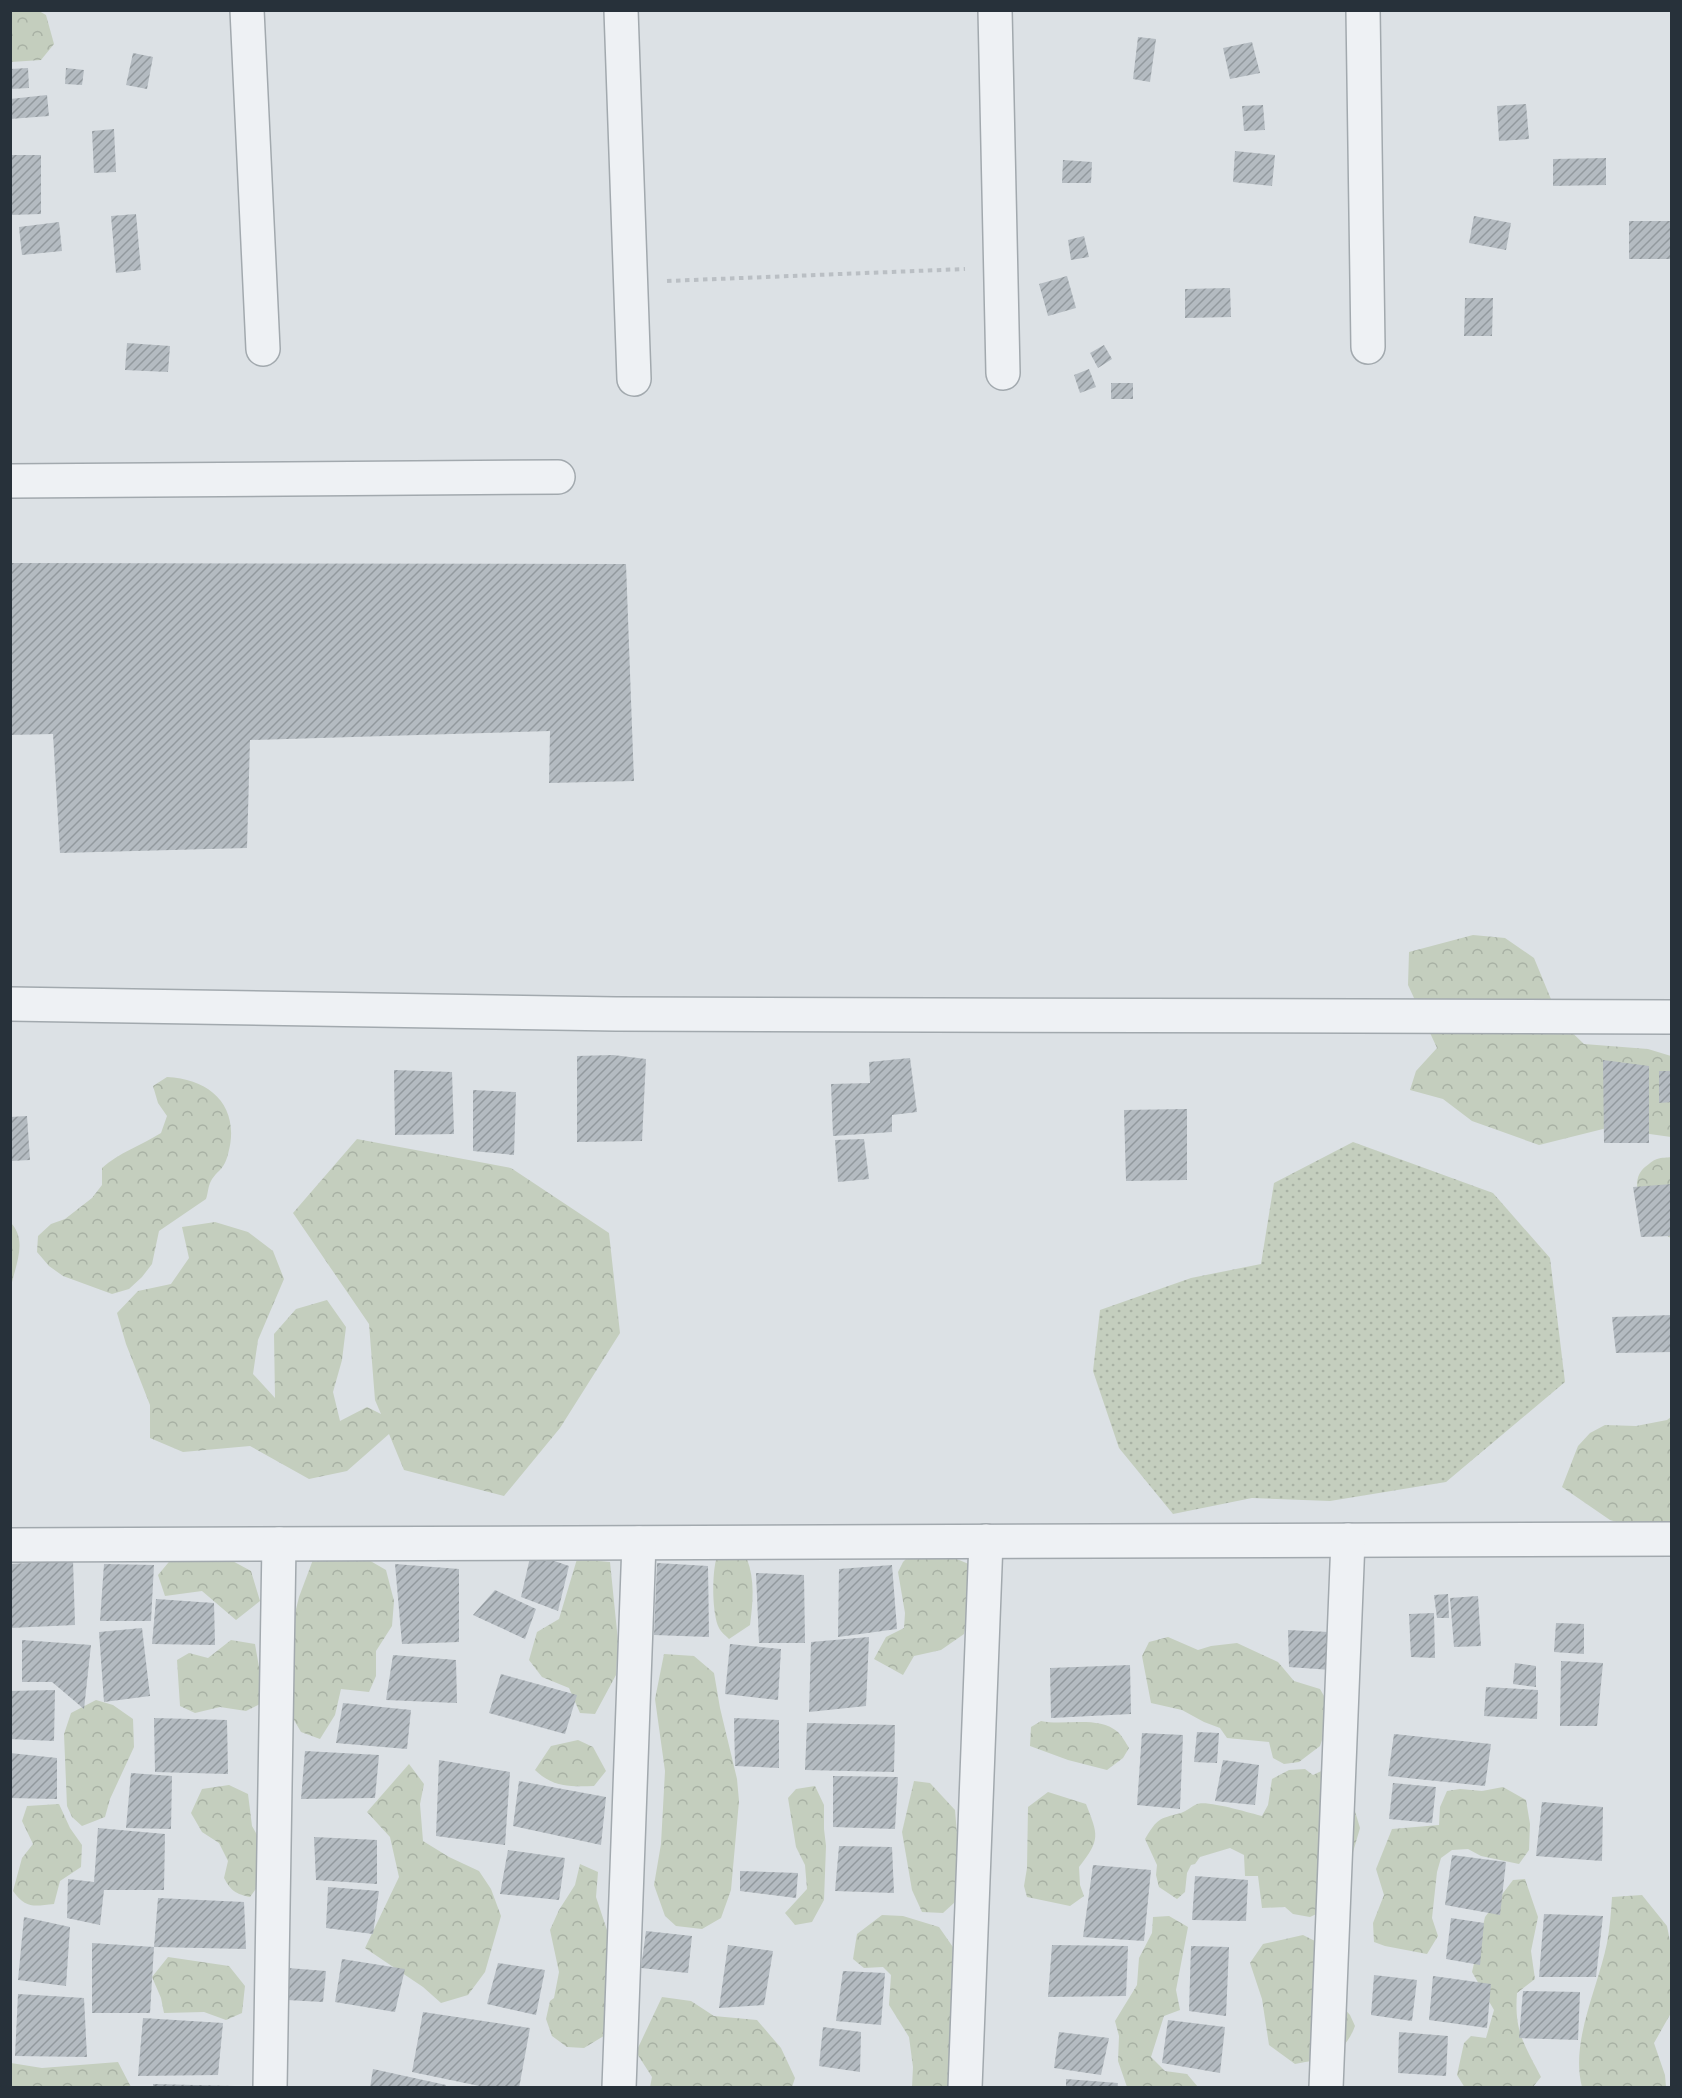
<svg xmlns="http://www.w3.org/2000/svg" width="1682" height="2098" viewBox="0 0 1682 2098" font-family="'Exo 2',sans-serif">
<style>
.grass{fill:url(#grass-dots)}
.forest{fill:url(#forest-crowns)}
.building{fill:url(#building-hatch)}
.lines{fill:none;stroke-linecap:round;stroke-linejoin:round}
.minor-casing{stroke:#a2a9ae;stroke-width:36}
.path{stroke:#babfc4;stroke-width:4;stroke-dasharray:4.5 4.5;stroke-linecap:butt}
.minor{stroke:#eef1f4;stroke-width:33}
</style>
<defs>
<pattern id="grass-dots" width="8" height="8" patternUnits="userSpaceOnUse" patternTransform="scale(1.5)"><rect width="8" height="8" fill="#c4cebe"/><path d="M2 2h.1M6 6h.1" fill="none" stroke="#a8b1a4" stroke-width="1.8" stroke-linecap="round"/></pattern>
<pattern id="forest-crowns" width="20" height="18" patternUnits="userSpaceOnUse" patternTransform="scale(1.5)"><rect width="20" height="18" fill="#c4cebe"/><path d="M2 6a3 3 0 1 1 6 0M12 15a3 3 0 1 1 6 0" fill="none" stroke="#a8b1a4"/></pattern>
<pattern id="building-hatch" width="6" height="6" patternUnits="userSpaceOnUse" patternTransform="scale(1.5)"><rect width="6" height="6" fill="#b4bbc1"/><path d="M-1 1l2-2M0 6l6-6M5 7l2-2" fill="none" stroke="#92999e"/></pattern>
</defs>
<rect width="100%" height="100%" fill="#dce1e5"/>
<path class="grass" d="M1353 1142 1493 1193 1550 1258 1565 1382 1446 1482 1330 1501 1252 1498 1173 1514 1119 1448 1093 1371 1100 1310 1191 1278 1261 1264 1274 1183Z"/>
<g class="forest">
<path d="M11 10 39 11 46 15 54 44 41 60 11 62Z"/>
<path d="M1473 935 1505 938 1534 958 1560 1021 1584 1044 1648 1049 1671 1056V1137L1607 1128 1539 1145 1472 1121 1443 1099 1410 1090 1416 1071 1437 1048 1408 985 1409 952Z"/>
<path d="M167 1077C212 1079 241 1108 228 1154 224 1171 217 1170 211 1181 208 1186 208 1194 206 1199L159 1231 152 1264 142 1277 129 1289 112 1294 63 1276 49 1266 37 1252 38 1236 51 1224 65 1219 92 1198 102 1185V1168C118 1153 142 1145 161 1133L167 1116 158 1103 153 1086Z"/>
<path d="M357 1139 511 1168 609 1233 620 1333 560 1428 504 1496 404 1470 389 1434 347 1471 309 1479 250 1446 183 1452 150 1438V1405L126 1344 117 1313 138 1291 171 1284 189 1258 182 1227 215 1222 248 1232 273 1251 284 1279 258 1340 253 1374 275 1398 274 1334 296 1309 327 1300 346 1327 342 1360 333 1392 340 1421 367 1407 381 1414 375 1400 369 1324 293 1213Z"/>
<path d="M1671 1157V1238C1652 1228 1623 1185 1645 1167 1649 1164 1653 1160 1657 1159 1662 1157 1667 1158 1671 1157Z"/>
<path d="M11 1223C28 1241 15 1266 11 1287Z"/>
<path d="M1671 1417V1526L1638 1529 1610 1520 1562 1487 1578 1446 1590 1433 1605 1425 1636 1426 1667 1420Z"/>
<path d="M926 1546 971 1565 970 1605 964 1634 941 1650 914 1656 903 1675 874 1659 886 1637 904 1628 905 1613 898 1572 903 1562 911 1554Z"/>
<path d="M360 1555 386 1570 394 1601 392 1626 376 1651V1676L369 1692 341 1689 335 1715 320 1739 301 1732 291 1715 293 1665 291 1629 299 1597 314 1557Z"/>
<path d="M173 1557 227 1558 251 1571 260 1601 236 1620 202 1591 165 1596 158 1575Z"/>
<path d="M732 1557 747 1559C755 1580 753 1603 750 1625L729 1639C726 1636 721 1632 719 1628 712 1614 712 1575 716 1560Z"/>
<path d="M577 1559 610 1562 618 1641 616 1675 595 1714 580 1713 569 1688 542 1677 529 1660 537 1632 559 1619Z"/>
<path d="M1168 1637 1198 1650 1211 1646 1237 1643 1278 1662 1294 1681 1320 1689 1332 1710 1320 1746 1299 1762 1284 1764 1273 1758 1269 1742 1227 1738 1220 1728 1204 1722 1182 1710 1151 1703 1142 1656 1149 1642Z"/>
<path d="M231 1640 255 1644 260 1673 268 1688V1700L246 1711 220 1707 195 1713 180 1706 177 1660 189 1653 208 1658Z"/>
<path d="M664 1654 694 1656 714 1673 720 1708 737 1779 739 1801 731 1890 721 1918 702 1929 676 1926 665 1916 654 1885 661 1844 665 1771 655 1699Z"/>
<path d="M96 1700 113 1705 133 1719 134 1747 110 1799 105 1817 82 1826 72 1817 67 1806 64 1734 71 1713Z"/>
<path d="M1041 1721C1064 1726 1098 1715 1118 1732 1122 1736 1126 1743 1129 1748L1123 1758 1107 1770 1068 1760 1030 1746 1031 1727Z"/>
<path d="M578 1740 593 1747 606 1771 594 1786C571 1787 552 1787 535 1770L551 1746Z"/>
<path d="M409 1764 424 1784 420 1804 423 1841 449 1857 479 1871 491 1889 501 1916 485 1972 468 1995 441 2003 423 1987 365 1948 399 1877 390 1837 367 1812Z"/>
<path d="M1334 1765 1352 1801 1360 1828 1344 1883 1325 1910 1310 1917 1293 1914 1285 1907 1262 1908 1258 1876H1245L1244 1855 1230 1848 1200 1857 1195 1864 1191 1865 1187 1873 1185 1892 1177 1899 1159 1887 1156 1875 1157 1865 1145 1839C1158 1818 1158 1819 1181 1813 1187 1811 1192 1806 1197 1804 1207 1800 1250 1813 1262 1816L1268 1805 1272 1779 1289 1770 1305 1769 1313 1775Z"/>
<path d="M914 1781 930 1783 955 1810 960 1870 955 1902 943 1913 922 1912 912 1890 902 1832Z"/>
<path d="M229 1785 248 1794 252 1826 265 1849 264 1878 250 1897C236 1894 231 1891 224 1878L228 1861 219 1843 202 1832 191 1813 202 1789Z"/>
<path d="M815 1786 824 1805V1829L826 1846 824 1900 812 1922 795 1925 785 1913 807 1889 805 1865 796 1847 788 1798 796 1789Z"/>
<path d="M1503 1787 1526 1800 1530 1824 1529 1850 1519 1864 1481 1856 1468 1849 1452 1850 1441 1858 1437 1872 1432 1918 1438 1936 1427 1954 1385 1946 1374 1942 1373 1923 1384 1895 1376 1869 1392 1829 1439 1825 1440 1807 1447 1791 1460 1789 1482 1791Z"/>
<path d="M1048 1792 1086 1804C1098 1835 1101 1839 1079 1867L1080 1885 1084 1896 1070 1906 1027 1897 1024 1886 1027 1868 1028 1807Z"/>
<path d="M59 1804 70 1828 82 1845 81 1867 60 1881 54 1904C34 1906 26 1909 13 1891L22 1858 33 1844 22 1821 27 1806Z"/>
<path d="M580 1864 598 1872 596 1897 618 1963 607 2034 584 2048 567 2047 552 2036 546 2019 550 2001 554 1998 559 1972 550 1930 559 1910 575 1885Z"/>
<path d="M1525 1879 1538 1917 1531 1951 1535 1979 1517 1993C1514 2031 1524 2044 1541 2077L1533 2087 1465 2088 1457 2075 1464 2043 1471 2036 1486 2038 1494 2010 1472 1972 1485 1917 1513 1880Z"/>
<path d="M1642 1895 1667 1926 1671 1946V2013L1654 2043 1665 2075 1666 2087H1582C1570 2042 1598 1988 1607 1943 1610 1928 1611 1912 1612 1897Z"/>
<path d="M882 1915 903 1916 939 1927 955 1950 960 2087H912L913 2067 909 2037 889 2005 891 1975 883 1967 864 1968 853 1959 857 1934Z"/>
<path d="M1169 1916 1188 1927 1176 1990 1180 2010 1164 2016 1151 2057 1165 2071 1187 2074 1198 2087H1127L1118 2061 1119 2036 1115 2021 1137 1985 1139 1958 1152 1933 1153 1917Z"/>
<path d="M1303 1935 1325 1946V1987L1350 2015 1355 2026C1343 2057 1326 2058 1295 2064L1269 2045 1262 1999 1250 1963 1263 1944Z"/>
<path d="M168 1957 229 1966 245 1986 242 2013 226 2020 204 2012 164 2013 161 1998 152 1977Z"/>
<path d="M662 1997 691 2001 714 2016 757 2020 781 2048 795 2078 792 2087H650L652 2077 636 2052Z"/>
<path d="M118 2062 131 2087H11V2063L42 2068Z"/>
</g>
<g class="building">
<path d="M1138 37 1156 39 1150 82 1133 79Z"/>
<path d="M1252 42 1260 73 1230 79 1223 48Z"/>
<path d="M133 53 153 57 147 89 126 85Z"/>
<path d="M28 68 29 88 10 89V69Z"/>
<path d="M66 68 84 70 82 85 65 84Z"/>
<path d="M47 95 49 116 10 119V99Z"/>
<path d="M1526 104 1529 139 1499 141 1497 106Z"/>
<path d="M1263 105 1265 130 1244 131 1242 106Z"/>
<path d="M114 129 116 172 94 173 92 131Z"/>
<path d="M1235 151 1275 155 1272 186 1233 182Z"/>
<path d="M10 155H41V214L10 215Z"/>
<path d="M1606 158V185L1553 186V159Z"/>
<path d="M1063 160 1092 162 1091 183H1062Z"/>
<path d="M136 214 141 270 116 273 111 216Z"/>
<path d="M1474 216 1511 223 1506 250 1469 243Z"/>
<rect x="1629" y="221" width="41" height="38"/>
<path d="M59 222 62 251 22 255 19 227Z"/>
<path d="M1084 236 1089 257 1071 260 1068 240Z"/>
<path d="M1067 276 1076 308 1048 316 1039 284Z"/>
<path d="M1230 288 1231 317 1185 318V289Z"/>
<path d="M1465 298H1493L1492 336H1464Z"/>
<path d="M127 343 170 346 168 372 125 370Z"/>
<path d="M1104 345 1112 359 1098 368 1090 353Z"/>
<path d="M1089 369 1096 387 1080 393 1074 375Z"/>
<rect x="1111" y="383" width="22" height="16"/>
<path d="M10 563 626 564 634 781 549 783 550 731 250 740 247 848 60 853 53 734 10 735Z"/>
<path d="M613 1055 646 1059 642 1141 577 1142V1056Z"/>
<path d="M910 1058 917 1112 892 1115V1132L833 1136 831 1084 870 1083 869 1062Z"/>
<path d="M1603 1060 1649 1066V1143H1604Z"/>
<path d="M394 1070 452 1072 454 1134 395 1135Z"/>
<path d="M1659 1071H1672V1102L1659 1103Z"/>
<path d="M473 1090 516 1092 514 1155 473 1151Z"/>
<path d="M1187 1109V1180L1126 1181 1124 1110Z"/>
<path d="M27 1116 30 1160 10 1161V1117Z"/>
<path d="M864 1139 869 1179 838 1182 835 1140Z"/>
<path d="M1672 1184V1236L1641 1237 1633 1187Z"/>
<path d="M1672 1315V1352L1616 1353 1612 1317Z"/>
<path d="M531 1553 569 1566 558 1611 521 1597Z"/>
<path d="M73 1560 75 1625 10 1628V1564Z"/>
<path d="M657 1563 708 1566 709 1637 654 1635Z"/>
<path d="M104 1564 154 1565 151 1621H100Z"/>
<path d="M395 1564 459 1569V1642L402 1644Z"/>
<path d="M892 1565 897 1629 838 1637 839 1569Z"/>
<path d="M756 1573 804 1575 805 1643H759Z"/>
<path d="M495 1590 536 1609 525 1639 473 1615Z"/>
<path d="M1448 1594 1449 1618H1437L1434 1595Z"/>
<path d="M1478 1596 1481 1646 1454 1647 1450 1598Z"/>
<path d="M156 1599 214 1603 215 1645 152 1644Z"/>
<path d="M1434 1613 1435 1658 1411 1657 1409 1614Z"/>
<path d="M1556 1623 1584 1624V1654L1554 1652Z"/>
<path d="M142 1628 150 1696 104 1702 99 1632Z"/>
<path d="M1288 1630 1329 1632 1331 1670 1289 1667Z"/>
<path d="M869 1637 866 1706 809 1712 811 1642Z"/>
<path d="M22 1640 91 1645 84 1709 52 1682H22Z"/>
<path d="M730 1644 781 1649 778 1700 725 1694Z"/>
<path d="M393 1655 456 1660 457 1703 386 1700Z"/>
<path d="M1561 1661 1603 1663 1597 1726H1560Z"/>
<path d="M1515 1663 1536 1666V1687L1513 1684Z"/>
<path d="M1130 1665 1131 1714 1051 1718 1050 1668Z"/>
<path d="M501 1674 577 1695 565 1734 489 1713Z"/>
<path d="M1486 1687 1538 1690 1537 1719 1484 1716Z"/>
<path d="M55 1690 54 1741 10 1739V1691Z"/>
<path d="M343 1703 411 1710 407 1749 336 1743Z"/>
<path d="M154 1718 227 1720 228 1774 155 1772Z"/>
<path d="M734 1718 779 1720V1768L735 1766Z"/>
<path d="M807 1723 895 1725 894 1772 805 1770Z"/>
<path d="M1197 1732 1219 1733 1217 1763 1194 1762Z"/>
<path d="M1142 1733 1183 1735 1180 1809 1137 1805Z"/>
<path d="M1394 1734 1491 1744 1485 1786 1388 1776Z"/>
<path d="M305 1751 379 1755 375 1798 301 1799Z"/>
<path d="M10 1753 57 1758V1799L10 1798Z"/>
<path d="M439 1760 510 1772 505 1845 436 1836Z"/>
<path d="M1223 1760 1259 1765 1255 1805 1215 1801Z"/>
<path d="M131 1773 172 1776 171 1829 126 1828Z"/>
<path d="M833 1776 898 1777 895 1829 833 1827Z"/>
<path d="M519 1781 606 1797 601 1845 513 1826Z"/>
<path d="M1393 1783 1436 1787 1432 1823 1389 1819Z"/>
<path d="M1542 1802 1603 1807 1602 1861 1536 1856Z"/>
<path d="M98 1828 165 1834 164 1890H104L100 1925 67 1918 68 1879 94 1882Z"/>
<path d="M314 1837 377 1840V1884L316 1880Z"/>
<path d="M839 1846 892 1847 894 1893 835 1891Z"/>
<path d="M508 1850 565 1858 559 1900 500 1894Z"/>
<path d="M1452 1855 1506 1862 1500 1915 1445 1905Z"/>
<path d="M1093 1865 1151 1870 1144 1941 1083 1937Z"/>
<path d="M740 1871 798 1873 796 1898 740 1891Z"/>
<path d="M1195 1876 1248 1880 1246 1921 1192 1920Z"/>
<path d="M328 1887 379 1891 373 1934 326 1928Z"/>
<path d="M158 1898 244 1902 246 1949 154 1947Z"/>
<path d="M1544 1914 1603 1916 1596 1977H1539Z"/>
<path d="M24 1917 70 1927 66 1986 18 1980Z"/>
<path d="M1451 1918 1484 1923 1480 1965 1446 1959Z"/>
<path d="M646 1931 692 1936 688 1973 641 1968Z"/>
<path d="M92 1943 154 1947 150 2013H92Z"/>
<path d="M728 1945 773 1951 764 2005 719 2008Z"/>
<path d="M1052 1945 1128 1946 1126 1996 1048 1997Z"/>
<path d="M1191 1946 1229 1947 1226 2016 1189 2011Z"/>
<path d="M342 1959 405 1969 395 2012 335 2002Z"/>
<path d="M498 1963 545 1970 536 2015 487 2004Z"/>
<path d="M288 1968 326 1971 323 2002 287 2000Z"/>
<path d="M843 1971 885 1973 881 2025 836 2021Z"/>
<path d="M1374 1975 1417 1980 1412 2021 1371 2015Z"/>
<path d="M1433 1976 1491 1984 1487 2028 1429 2020Z"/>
<path d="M1523 1991 1580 1992 1578 2040 1519 2038Z"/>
<path d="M18 1994 84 1998 87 2057 15 2056Z"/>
<path d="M423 2012 530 2028 519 2088H489L412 2072Z"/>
<path d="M143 2018 223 2023 218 2075 138 2076Z"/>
<path d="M1168 2020 1225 2027 1220 2073 1162 2063Z"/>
<path d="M823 2027 861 2032 860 2072 819 2066Z"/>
<path d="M1059 2032 1109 2038 1101 2075 1054 2068Z"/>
<path d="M1399 2032 1448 2036 1446 2076 1398 2073Z"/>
<path d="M373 2069 446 2085 445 2088H370Z"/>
<path d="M1066 2079 1118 2083 1117 2088H1066Z"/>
<path d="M153 2084 236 2086V2088H153Z"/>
</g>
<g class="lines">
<defs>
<g id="minor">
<path d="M247 10 263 349"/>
<path d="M621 10 634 379"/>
<path d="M995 10 1003 373"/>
<path d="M1363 10 1368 347"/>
<path d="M10 481 558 477"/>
<path d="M10 1004 616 1014 1672 1017"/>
<path d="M10 1545 1672 1539"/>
<path d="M270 2088 279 1544"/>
<path d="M619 2088 639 1543"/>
<path d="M965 2088 986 1541"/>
<path d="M1326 2088 1348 1540"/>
</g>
</defs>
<use href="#minor" class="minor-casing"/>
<path class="path" d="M667 281 965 269"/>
<use href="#minor" class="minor"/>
</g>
<rect width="1682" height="2098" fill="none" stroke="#27313a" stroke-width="24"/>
</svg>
